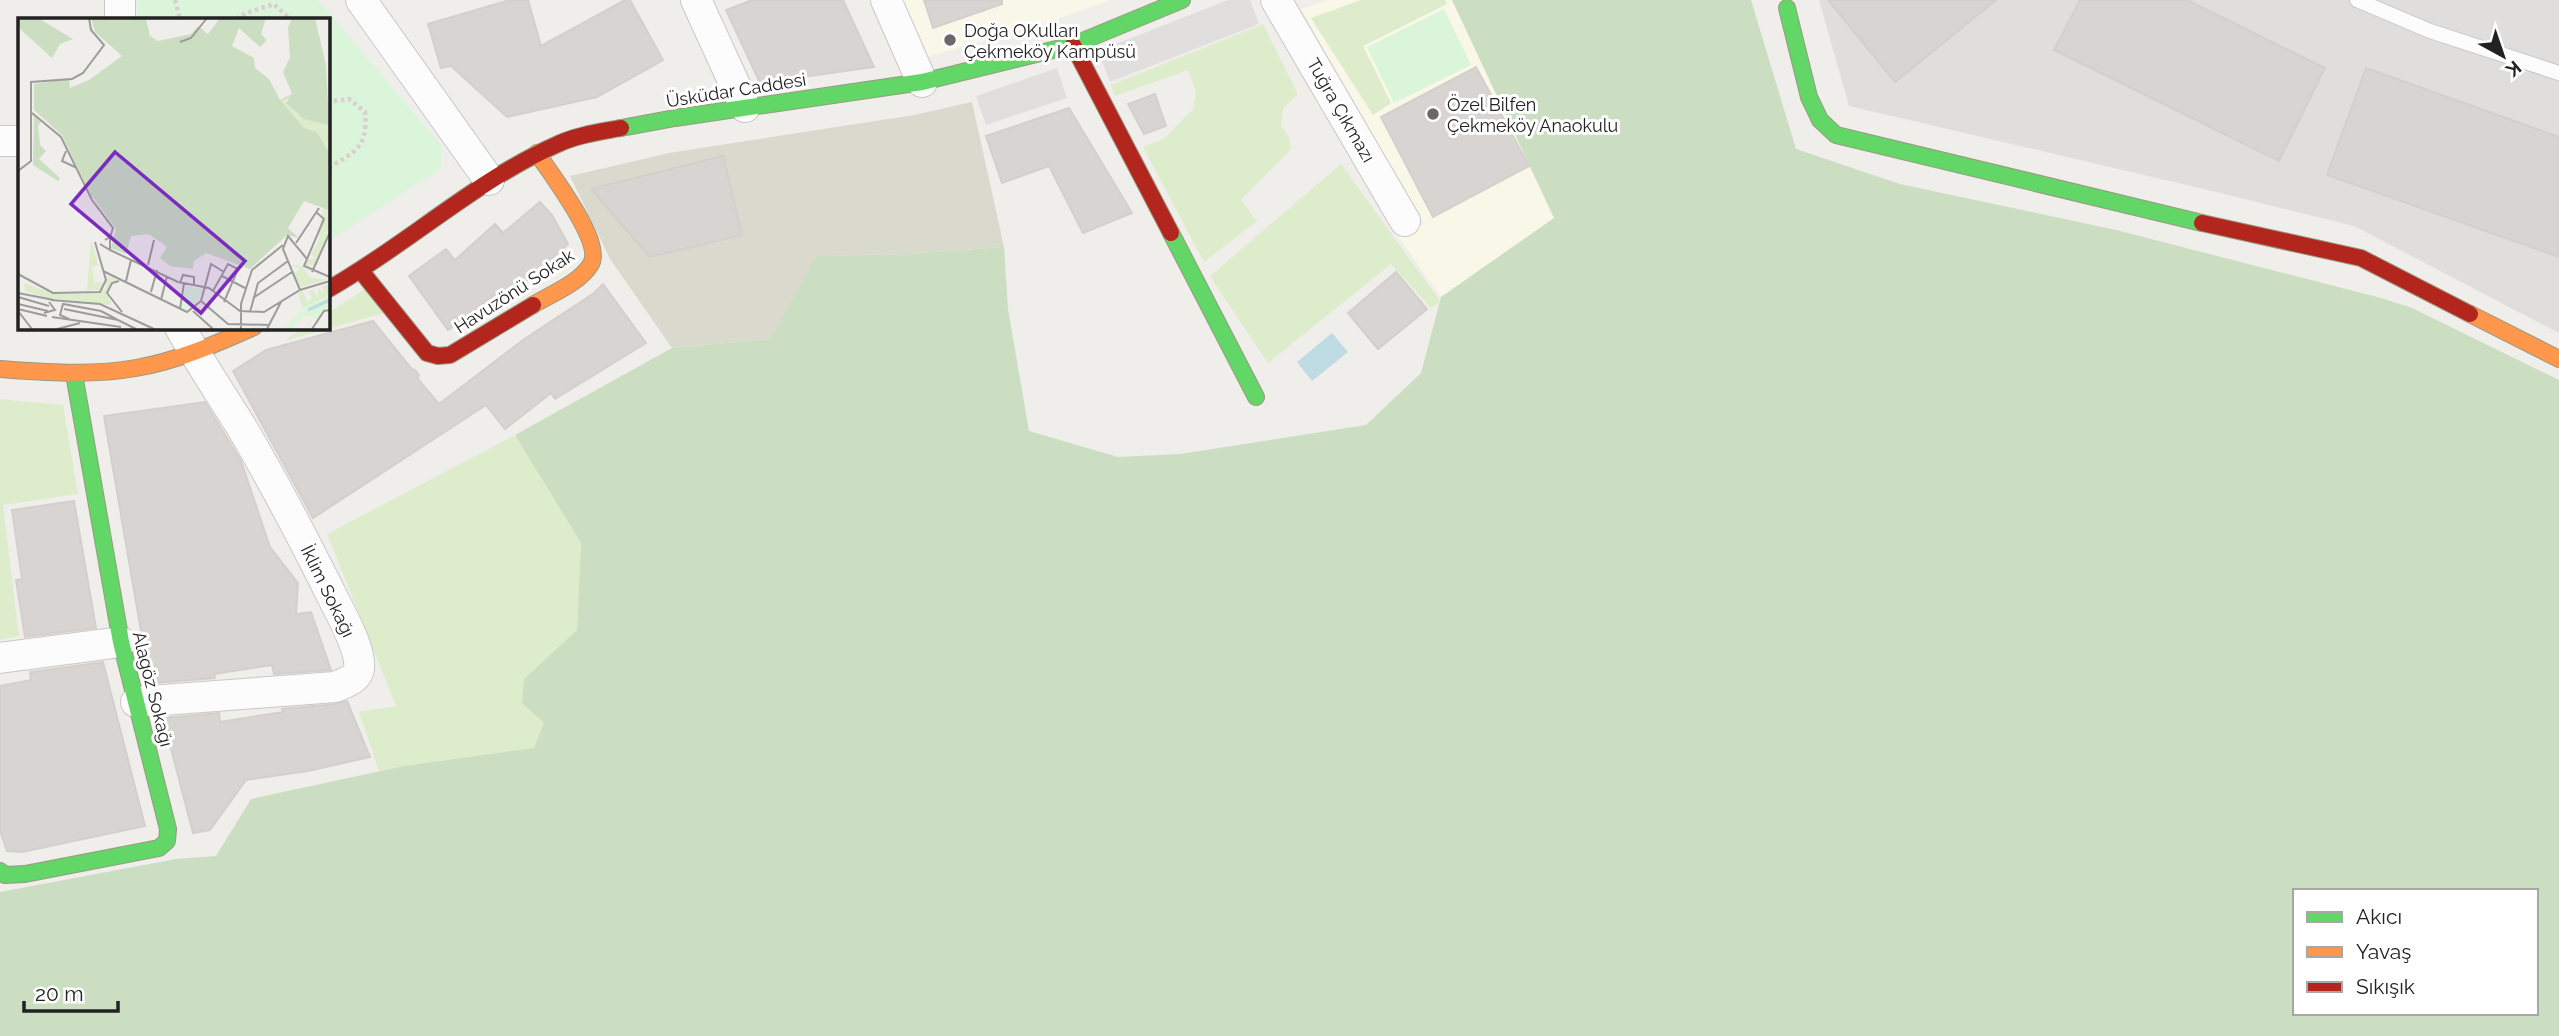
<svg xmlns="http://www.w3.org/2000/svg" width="2559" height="1036" viewBox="0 0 2559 1036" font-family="Raleway,sans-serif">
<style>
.residential{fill:#dfdedc}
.education{fill:#f8f7e8}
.construction{fill:#d9d9cd}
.grass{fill:#ddeccb}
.forest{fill:#cbdec1;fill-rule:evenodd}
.park{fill:#daf5da}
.parking{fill:#e0dfde}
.water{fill:#bfdbe3}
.building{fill:#d7d4d2;stroke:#d3d0cc;stroke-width:2}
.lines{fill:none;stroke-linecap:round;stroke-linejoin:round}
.lane-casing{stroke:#c9c8c7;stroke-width:16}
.street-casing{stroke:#c9c8c7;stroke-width:32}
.fast-casing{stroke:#999a82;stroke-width:18}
.slow-casing{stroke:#999a82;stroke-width:18}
.jam-casing{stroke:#999a82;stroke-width:18}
.path{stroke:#dccecd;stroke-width:4.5;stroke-dasharray:3.5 3.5;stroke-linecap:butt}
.lane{stroke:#fdfcfc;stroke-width:14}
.street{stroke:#fdfcfc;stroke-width:30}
.fast{stroke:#63d668;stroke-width:16}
.slow{stroke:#ff974d;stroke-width:16}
.jam{stroke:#b3261e;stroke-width:16}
.poi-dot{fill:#6a6968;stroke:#fff;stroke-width:2.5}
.labels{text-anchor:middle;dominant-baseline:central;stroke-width:6;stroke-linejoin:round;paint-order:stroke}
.poi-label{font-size:18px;fill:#222;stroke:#fff;text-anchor:start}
.street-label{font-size:18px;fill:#222;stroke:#fff}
.inset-river{fill:none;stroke:#bfdbe3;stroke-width:3.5}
.inset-road{fill:none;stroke:#9e9c9b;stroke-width:2}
.view{fill:#7b2cbf;fill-opacity:0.15;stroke:#7b2cbf;stroke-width:3.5}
.inset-edge{fill:none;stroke:#222;stroke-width:3.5}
</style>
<rect width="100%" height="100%" fill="#f0eeeb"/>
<path class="residential" d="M1819 0H2559V333L2354 226 2212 191 1849 106Z"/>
<g class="education">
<path d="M899 0H1111L1047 23 923 58Z"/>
<path d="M1328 0H1452L1555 219 1441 297 1399 238 1423 224 1301 9Z"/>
</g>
<path class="construction" d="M972 102 1004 247 908 254 818 256 770 339 672 348 610 259 570 176 669 153 914 115Z"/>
<g class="grass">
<path d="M1361 0H1445L1447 4 1363 46 1391 103 1373 115 1311 18Z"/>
<path d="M1263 24 1298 94 1283 108 1281 126 1289 137 1291 149 1241 200 1257 221 1204 262 1143 147 1164 139 1193 109 1196 92 1188 70 1115 96 1111 85Z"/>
<path d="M1341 164 1440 301 1431 308 1391 264 1268 363 1210 276Z"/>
<path d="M366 289 384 313 284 341 305 327H327V313Z"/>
<path d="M0 399 63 405 78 494 3 505 19 636 0 640Z"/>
<path d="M515 435 581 543 577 630 524 679 522 703 544 723 535 748 404 766 379 771 359 712 396 706 327 534Z"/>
</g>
<path class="forest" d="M1452 0H1751L1796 149 1900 184 2116 230 2381 298 2412 308 2559 380V1036H0V892L176 859 216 856 251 799 404 766 534 748 544 723 522 703 524 679 577 630 581 543 515 435 672 348 770 339 817 256 908 254 1004 247 1008 309 1029 431 1118 457 1180 454 1366 425 1421 373 1441 297 1554 218ZM2295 891H2536V1013H2295Z"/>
<g class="park">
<path d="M136 0H318L441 145V169L327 242V19H139Z"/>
<path d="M1444 9 1471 65 1394 103 1367 47Z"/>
</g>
<g class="parking">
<path d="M1228 0H1250L1259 24 1110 82 1098 51Z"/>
<path d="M1057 68 1067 98 986 125 976 96Z"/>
</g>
<path class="water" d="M1332 333 1348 352 1312 381 1297 362Z"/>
<g class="building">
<path d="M510 0H528L541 46 625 0H630L663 60 597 97 507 117 451 66 441 68 428 24Z"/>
<path d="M752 0H843L874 67 760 83 726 10Z"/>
<path d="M924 0H1002V4L933 28Z"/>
<path d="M1828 0H1996L1895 82Z"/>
<path d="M2080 0H2187L2325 68 2279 161 2054 50Z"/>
<path d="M1476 67 1529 166 1433 217 1381 117Z"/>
<path d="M2366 68 2559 137V257L2327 175Z"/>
<path d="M1155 94 1166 126 1144 134 1128 104Z"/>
<path d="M1069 108 1132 213 1083 233 1049 166 1002 183 986 136Z"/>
<path d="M723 156 742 235 650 257 591 189Z"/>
<path d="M540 202 552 215 568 244 520 287 505 296 500 291 448 330 409 276 446 249 455 260 495 224 503 233Z"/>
<path d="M1396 272 1427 309 1378 349 1348 313Z"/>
<path d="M603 284 646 343 555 399 551 393 505 429 486 405 313 518 233 371 266 350 373 321 410 367 416 371 419 376 417 378 439 404 523 340 594 293Z"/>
<path d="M205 402 241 461 270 547 298 583 296 614 311 612 331 670 274 674 272 665 214 674 215 678 154 683 142 637 104 416Z"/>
<path d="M74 501 96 628 25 637 16 580 22 579 12 510Z"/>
<path d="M103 662 145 826 22 852 7 851 0 831V686L31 680 30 672Z"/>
<path d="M347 701 370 757 308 771 246 780 210 830 193 833 163 718 219 713 220 722 283 712 282 709 336 704Z"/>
</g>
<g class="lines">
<defs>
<path id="lane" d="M2357 0 2430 31 2559 73"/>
<g id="street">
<path d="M120 0V19"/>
<path d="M361 0 489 180"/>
<path d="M696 0 745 107"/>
<path d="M886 0 922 82"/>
<path d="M1276 0 1405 221"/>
<path d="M0 141H19"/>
<path d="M0 658 121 642"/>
<path d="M136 702 335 687C344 683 357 680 359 669 362 649 339 611 331 594 303 538 274 482 242 428 221 394 199 362 180 327"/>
</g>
<g id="fast">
<path d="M1787 8 1809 97 1820 120 1836 135 2202 223"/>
<path d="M621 128 675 118 922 82 1073 45 1182 0"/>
<path d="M1171 233 1256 397"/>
<path d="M0 871 5 875 25 874 159 848 167 841 168 829 121 642 74 374"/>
</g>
<g id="slow">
<path d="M533 305C551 294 580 283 591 264 604 242 550 173 537 153"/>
<path d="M2470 314 2559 359"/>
<path d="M0 369C45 372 91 376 136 368 177 361 216 344 254 327"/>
</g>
<g id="jam">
<path d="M1073 45 1171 233"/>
<path d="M2202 223 2361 258 2470 314"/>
<path d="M361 271 427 353 438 356 450 355 533 305"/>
<path d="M327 290C407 245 474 181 558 144 577 135 600 132 621 128"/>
</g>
</defs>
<use href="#lane" class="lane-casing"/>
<use href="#street" class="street-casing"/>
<use href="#fast" class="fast-casing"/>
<use href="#slow" class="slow-casing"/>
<use href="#jam" class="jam-casing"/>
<g class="path">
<path d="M175 0 180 19"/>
<path d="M236 19 246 13 274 4 290 19"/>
<path d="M327 102 349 99 365 112C368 149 355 151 327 169"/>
</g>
<use href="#lane" class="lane"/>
<use href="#street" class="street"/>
<use href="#fast" class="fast"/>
<use href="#slow" class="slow"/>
<use href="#jam" class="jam"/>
</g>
<g class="poi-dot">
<circle cx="950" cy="40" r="7"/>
<circle cx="1433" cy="114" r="7"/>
</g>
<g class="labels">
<g class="poi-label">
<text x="964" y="30">Doğa OKulları<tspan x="964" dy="21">Çekmeköy Kampüsü</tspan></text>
<text x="1447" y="104">Özel Bilfen<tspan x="1447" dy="21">Çekmeköy Anaokulu</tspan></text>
</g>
<g class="street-label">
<text transform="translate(736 90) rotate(-9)">Üsküdar Caddesi</text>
<text transform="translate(1341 110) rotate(60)">Tuğra Çıkmazı</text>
<text transform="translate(514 291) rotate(-33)">Havuzönü Sokak</text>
<text transform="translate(328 591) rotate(64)">İklim Sokağı</text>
<text transform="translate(153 689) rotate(76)">Alagöz Sokağı</text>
</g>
</g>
<g transform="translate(18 18)">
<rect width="312" height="312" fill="#f0eeeb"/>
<path d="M272 79 267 83 281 97 311 107V139L267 92 262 83ZM305 189 311 193V210L299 247H290L297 251 288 248 290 241 298 240 293 237 300 224ZM73 222 80 247 74 248 76 265 86 264 82 272H69ZM273 247H279L286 250 292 260 311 261 283 269 276 255 282 251ZM89 258 99 262 88 274 94 287 26 279 7 273 6 265 37 276H80L88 270ZM311 266V277L285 291 280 275 285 273 289 284 294 281 291 273 296 272 300 281V270L306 275 304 268Z" fill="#ddeccb"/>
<path d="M0 0H20L55 21 42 26 34 40 0 9ZM73 0H128L132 18 140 23 173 16 180 8 190 16 202 0H248L243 16 249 22 242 29 221 10 214 28 236 40 237 50 251 61 262 82 274 76 265 54 272 39 270 10 274 0H297L308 47 311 107 286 101 268 85 272 79 263 83 286 110 299 114 311 135V192L286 183 270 210 281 220 269 217 232 251 188 235 176 243 175 251 152 248 142 240 149 229 131 216 113 218 108 236 93 230 98 211 73 177 44 117 16 92V66L51 61 52 70 71 62 104 38 77 14ZM16 98 23 104 20 107 22 127 28 133 21 141 42 160 40 163 15 147Z" fill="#cbdec1"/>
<path d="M168 268 187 272 171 292 164 289ZM311 277V287L300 300 286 298 274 311H266L286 289Z" fill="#daf5da"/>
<path class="inset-river" d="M290 292 312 282"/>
<path class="inset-road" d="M162 24 173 20 189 0M14 95 43 119 74 182 95 210 92 219M48 133 44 143 59 150M0 153 13 143V64L54 61 65 55 86 27 73 12 71 0M298 194 306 201 286 248 312 259M278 225 301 190M82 226 92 232V219L87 222M92 232 160 264 191 270 222 293 246 294 282 272 312 263M130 247 136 222M85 253 169 294 183 283 193 246 206 254M294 254 312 214M0 256 35 275 82 274 88 262 77 224M204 258 227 270M101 263 94 265 89 275 104 294M108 263 113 242M162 265 165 257 176 259V266M282 272 265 231 270 218 289 241M195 273 210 246 220 251 206 284M133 274 139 252M0 275 36 282M0 279 31 288M235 280 274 254M33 282 82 286 136 311M143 282 149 258M183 283 210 306 252 307M0 286 30 293M0 291 29 298M46 291 100 302 118 311M162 291 166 265M0 293 14 311M175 293 195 311M232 294 240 265 270 243M26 295 37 292 31 284M34 299 103 309M51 301 42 297 45 286 83 293 100 302M39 311 62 305M223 311V286L234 252 265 227M249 311 263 284M294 311 306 293 312 292"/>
<path class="view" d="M97 134 227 243 183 295 53 186Z"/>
<rect width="312" height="312" class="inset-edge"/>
</g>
<rect x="2293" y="889" width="245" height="126" fill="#ffffff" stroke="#a7a7a7" stroke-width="2"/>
<rect x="2307" y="912" width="35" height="10" fill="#63d668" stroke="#a7a7a7" stroke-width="2"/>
<text x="2356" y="924" font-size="21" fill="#222222">Akıcı</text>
<rect x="2307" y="947" width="35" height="10" fill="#ff974d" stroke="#a7a7a7" stroke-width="2"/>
<text x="2356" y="959" font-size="21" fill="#222222">Yavaş</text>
<rect x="2307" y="982" width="35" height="10" fill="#b3261e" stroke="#a7a7a7" stroke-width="2"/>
<text x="2356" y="994" font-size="21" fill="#222222">Sıkışık</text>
<g transform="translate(2503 56) rotate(140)" stroke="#ffffff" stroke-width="5" paint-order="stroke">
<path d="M0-5L12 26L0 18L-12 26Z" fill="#222222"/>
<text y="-10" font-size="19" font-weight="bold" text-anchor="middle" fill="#222222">K</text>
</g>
<path d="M24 1001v10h94v-10" fill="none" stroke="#222222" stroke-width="3.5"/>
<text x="35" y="1001" font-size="21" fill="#222222" stroke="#ffffff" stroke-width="5" paint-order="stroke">20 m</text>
</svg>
